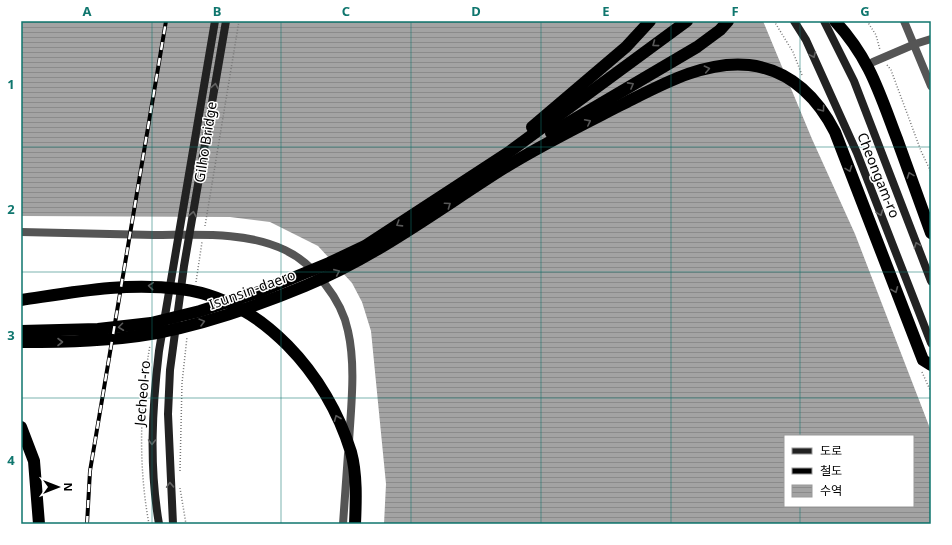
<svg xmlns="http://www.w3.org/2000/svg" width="952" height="545" viewBox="0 0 952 545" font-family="'Noto Sans','Noto Sans KR',sans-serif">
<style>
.water{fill:url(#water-rules);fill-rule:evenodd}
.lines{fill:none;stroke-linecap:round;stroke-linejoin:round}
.path{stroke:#777;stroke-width:1.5;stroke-dasharray:1 2;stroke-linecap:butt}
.street{stroke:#555;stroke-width:8}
.secondary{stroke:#222;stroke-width:8}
.highway{stroke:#000;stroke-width:12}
.rail-casing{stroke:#000;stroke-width:4}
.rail{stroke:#fff;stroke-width:2.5;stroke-dasharray:8;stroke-linecap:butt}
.oneway{stroke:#595959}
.oneway2{stroke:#646464}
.grid{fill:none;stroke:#0f766e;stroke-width:1;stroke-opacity:0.55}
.labels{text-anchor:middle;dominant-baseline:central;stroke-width:3;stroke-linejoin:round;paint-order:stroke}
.street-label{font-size:14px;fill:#000;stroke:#fff}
.neatline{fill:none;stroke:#0f766e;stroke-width:1.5}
.grid-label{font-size:13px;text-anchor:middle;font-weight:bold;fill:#0f766e}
</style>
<defs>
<pattern id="water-rules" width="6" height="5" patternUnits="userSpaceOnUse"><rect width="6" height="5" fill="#a3a3a3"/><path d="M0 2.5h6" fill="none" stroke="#8b8b8b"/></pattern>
</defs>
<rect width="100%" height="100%" fill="#fff"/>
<path class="water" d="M21 21H763L812 139 855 234 931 431V524H384L386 484 371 331 362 302 352 283 318 246 270 222 230 217 21 216ZM785 436H913V506H785Z"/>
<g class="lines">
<g class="path">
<path d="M774 21 793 52 802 75"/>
<path d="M867 21 876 35 880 50"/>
<path d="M887 65 891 70 921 151 931 172"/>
<path d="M205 226 239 21"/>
<path d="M196 282 202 242"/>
<path d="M922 372 931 392"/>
<path d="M180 471 182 383 187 337"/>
<path d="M180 488 186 524"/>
<path d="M149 524C138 465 140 403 150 345"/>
</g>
<g class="street">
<path d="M904 21 931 86"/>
<path d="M873 62 915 44 931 39"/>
<path d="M21 232C65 233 110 234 154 235 197 235 245 231 285 250 313 263 342 300 348 331 356 366 351 406 349 442"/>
<path d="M343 524 348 454"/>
</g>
<g class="secondary">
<path d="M794 21 806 40 857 153 931 343"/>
<path d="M824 21 854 81 931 281"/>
<path d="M159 524C149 465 152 410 159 351L215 21"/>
<path d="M173 524 168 414 170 370 184 266 226 21"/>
</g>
<g class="highway">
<path d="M835 21C870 59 879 92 897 139 908 170 920 202 931 233"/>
<path d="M532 127 626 47 650 21"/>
<path d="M551 133 697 47 720 30 728 21"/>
<path d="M21 300C75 292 125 282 180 289 263 299 327 375 351 452 357 474 356 501 355 524"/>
<path d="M21 331 98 329 151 323 200 311 259 292 329 263 365 246 509 152 687 21"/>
<path d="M21 342C67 342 112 341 157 333 208 323 257 306 305 286 377 256 435 212 501 170 539 146 580 126 621 105 659 86 704 60 749 65 791 70 817 97 835 132L923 360 931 365"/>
<path d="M21 427 34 461 39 524"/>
</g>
<defs>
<path id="rail" d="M87 524 90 471 166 21"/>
</defs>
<use href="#rail" class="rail-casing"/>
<use href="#rail" class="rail"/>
</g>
<defs><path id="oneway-chevron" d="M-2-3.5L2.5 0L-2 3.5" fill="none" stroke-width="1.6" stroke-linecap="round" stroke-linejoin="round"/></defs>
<g class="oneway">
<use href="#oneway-chevron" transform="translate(655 44) rotate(143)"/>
<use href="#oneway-chevron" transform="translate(707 69) rotate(-12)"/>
<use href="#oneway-chevron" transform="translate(631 85) rotate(-29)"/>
<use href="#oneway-chevron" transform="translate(822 109) rotate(54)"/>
<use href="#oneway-chevron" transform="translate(588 122) rotate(-27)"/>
<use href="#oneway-chevron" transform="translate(849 169) rotate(69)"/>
<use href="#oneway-chevron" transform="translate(910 175) rotate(-110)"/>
<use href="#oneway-chevron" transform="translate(448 205) rotate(-35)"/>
<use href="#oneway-chevron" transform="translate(399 224) rotate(148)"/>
<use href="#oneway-chevron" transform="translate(337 272) rotate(-24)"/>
<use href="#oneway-chevron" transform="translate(151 286) rotate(-175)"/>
<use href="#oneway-chevron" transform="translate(895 290) rotate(68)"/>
<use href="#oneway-chevron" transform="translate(202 322) rotate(-15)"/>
<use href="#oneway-chevron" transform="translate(121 327) rotate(173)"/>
<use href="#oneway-chevron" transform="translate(60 342)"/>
<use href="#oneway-chevron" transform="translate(337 418) rotate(-112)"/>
</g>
<g class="oneway2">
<use href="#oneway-chevron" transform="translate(813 55) rotate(66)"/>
<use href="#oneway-chevron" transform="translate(215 86) rotate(-80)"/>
<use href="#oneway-chevron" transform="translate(880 213) rotate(69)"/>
<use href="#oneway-chevron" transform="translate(193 214) rotate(-80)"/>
<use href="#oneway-chevron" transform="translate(917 245) rotate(-111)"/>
<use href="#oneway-chevron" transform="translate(152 442) rotate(91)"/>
<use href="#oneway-chevron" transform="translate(170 485) rotate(-92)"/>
</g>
<path class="grid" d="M152 21V524M281 21V524M411 21V524M541 21V524M671 21V524M800 21V436M21 147H931M21 272H931M21 398H931M800 506V524"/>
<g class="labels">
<g class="street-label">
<text transform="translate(205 142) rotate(-81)">Gilho Bridge</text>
<text transform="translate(879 175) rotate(68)">Cheongam-ro</text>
<text transform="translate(252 289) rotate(-20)">Isunsin-daero</text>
<text transform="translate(142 393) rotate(-85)">Jecheol-ro</text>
</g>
</g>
<rect width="952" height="545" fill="none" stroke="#ffffff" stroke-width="44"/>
<rect x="784" y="435" width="130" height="72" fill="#ffffff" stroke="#999999"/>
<rect x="792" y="448" width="20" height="6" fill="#222222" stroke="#999999"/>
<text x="820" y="455" font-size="12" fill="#000000">도로</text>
<rect x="792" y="468" width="20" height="6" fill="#000000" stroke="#999999"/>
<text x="820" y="475" font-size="12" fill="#000000">철도</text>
<rect x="792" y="485" width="20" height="12" fill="url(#water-rules)" stroke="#999999"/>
<text x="820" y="495" font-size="12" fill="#000000">수역</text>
<g transform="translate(58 487) rotate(90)" stroke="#ffffff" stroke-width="3" paint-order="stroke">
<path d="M0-3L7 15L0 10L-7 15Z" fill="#000000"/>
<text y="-6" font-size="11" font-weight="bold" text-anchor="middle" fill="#000000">N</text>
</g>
<rect x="22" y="22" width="908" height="501" class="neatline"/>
<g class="grid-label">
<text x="87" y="16">A</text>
<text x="217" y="16">B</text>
<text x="346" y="16">C</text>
<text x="476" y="16">D</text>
<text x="606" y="16">E</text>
<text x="735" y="16">F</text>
<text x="865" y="16">G</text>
<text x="11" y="89">1</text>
<text x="11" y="214">2</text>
<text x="11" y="340">3</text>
<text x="11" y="465">4</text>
</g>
</svg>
